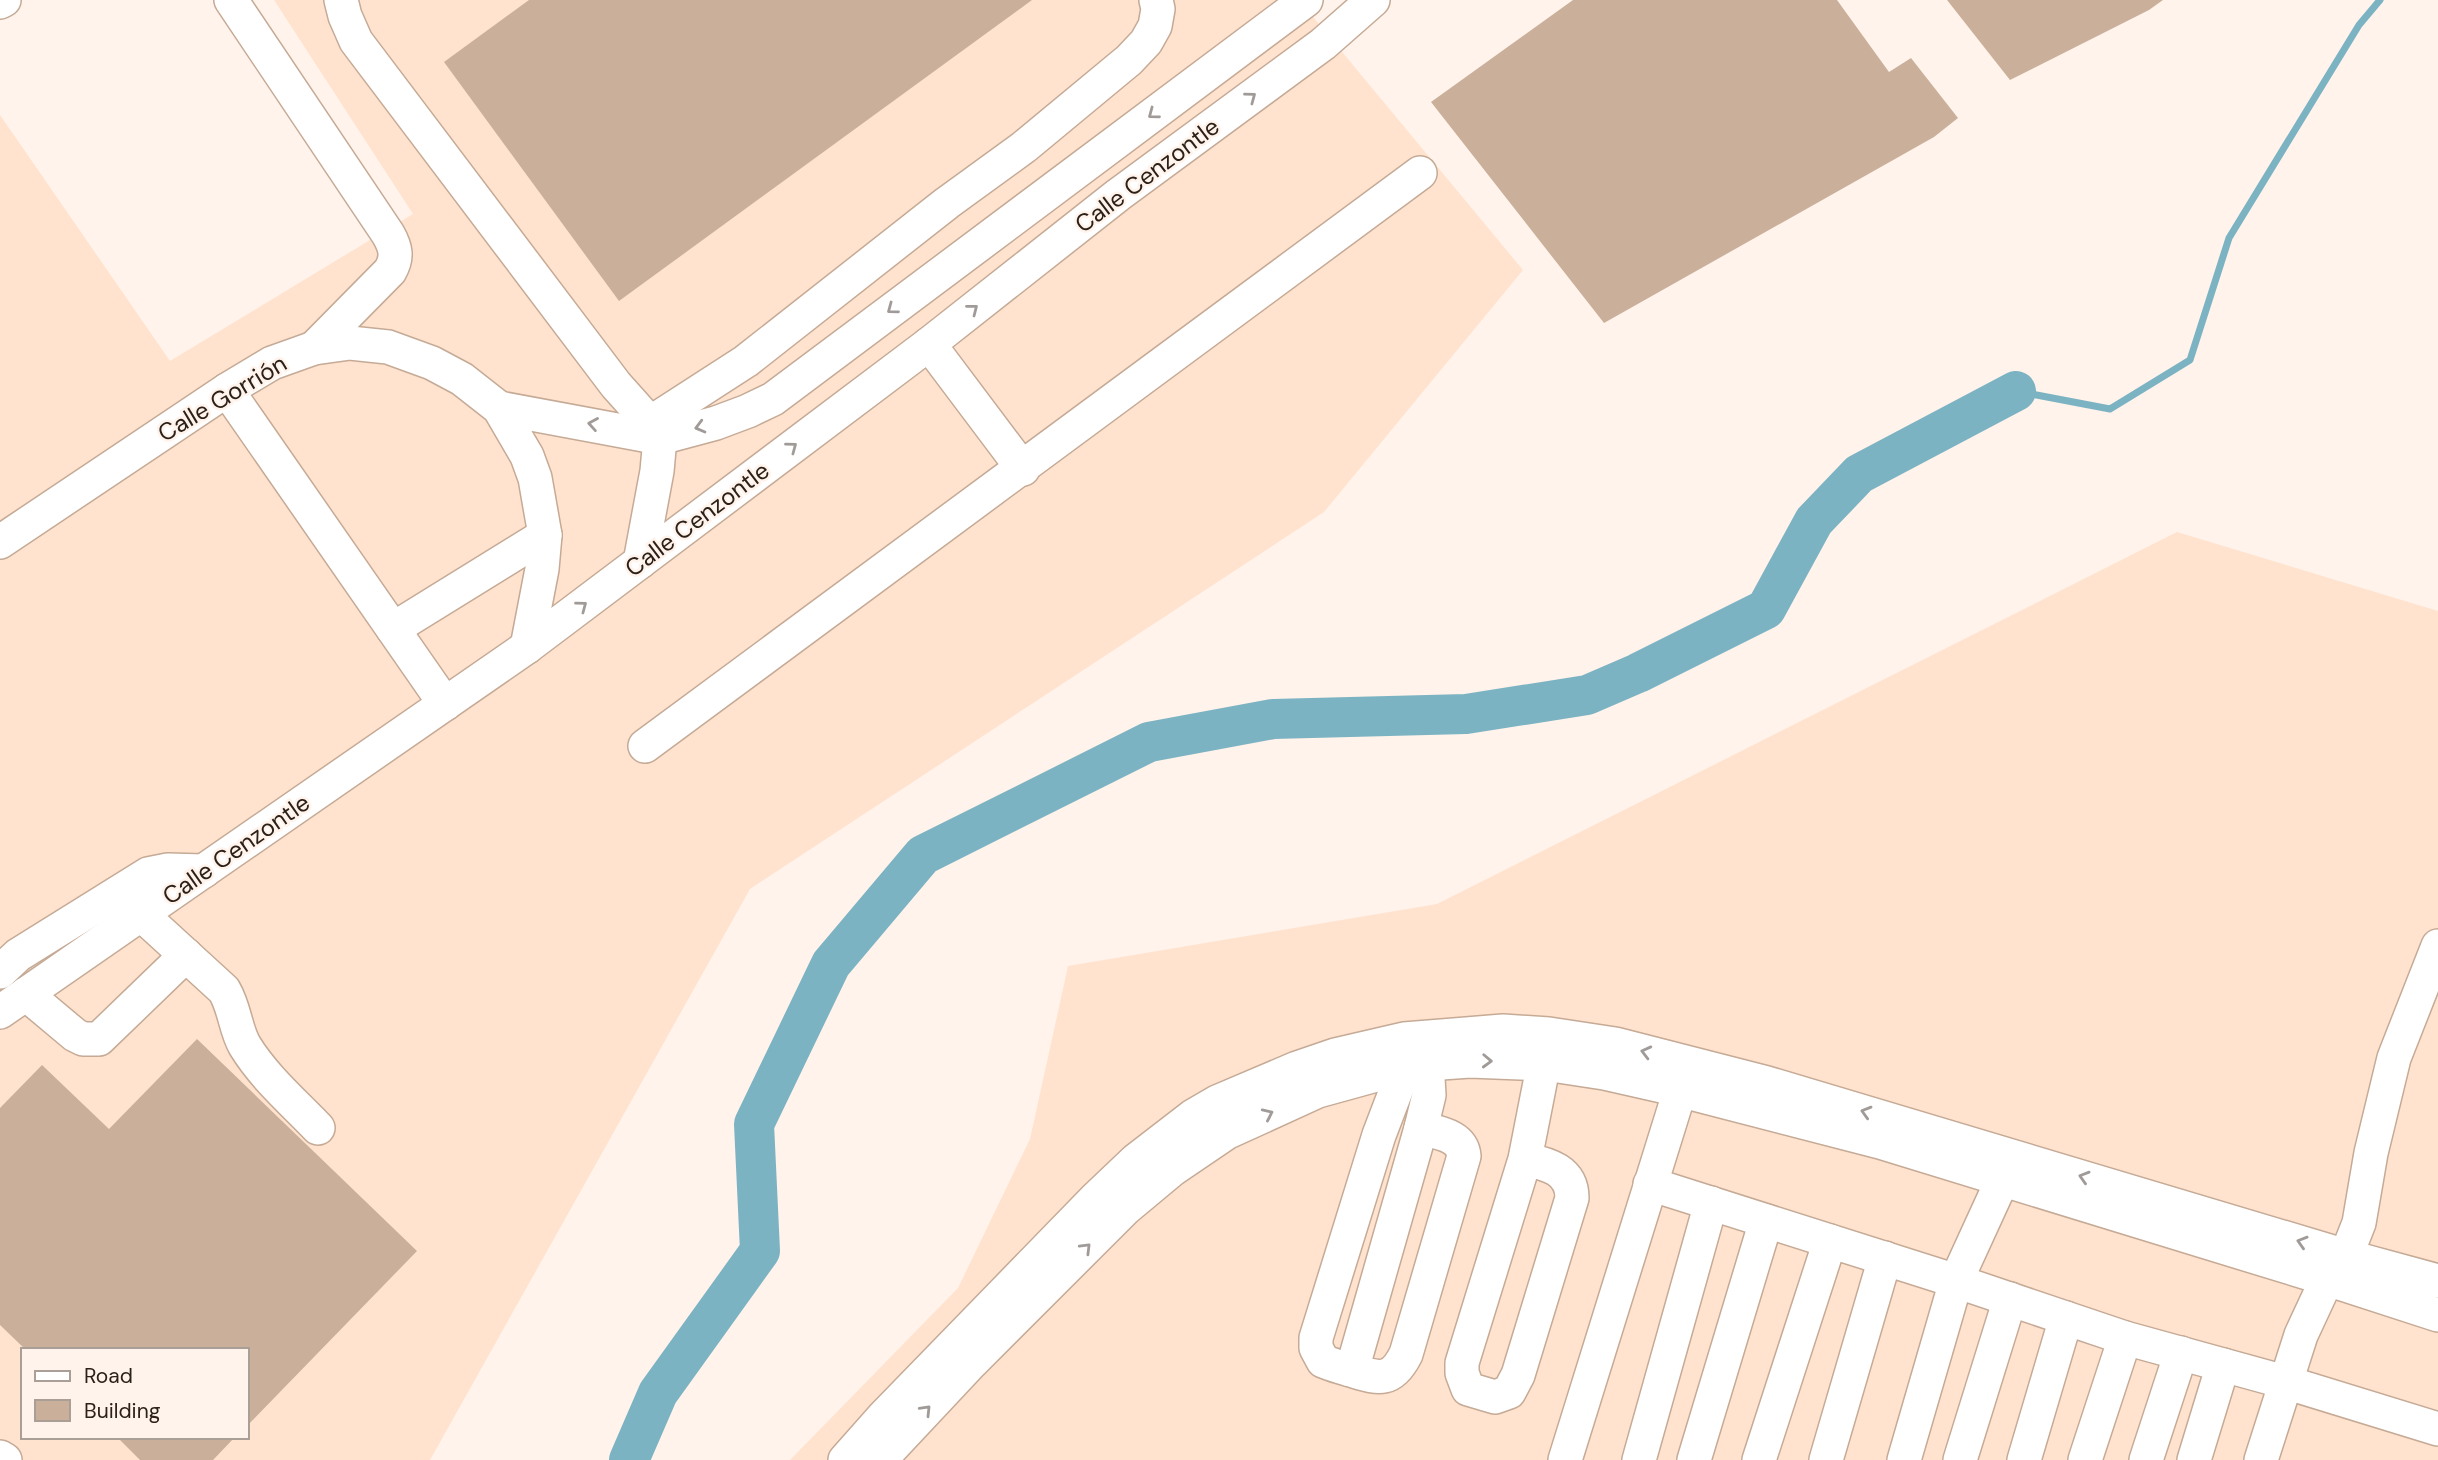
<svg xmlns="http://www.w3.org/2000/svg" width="2438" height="1460" viewBox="0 0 2438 1460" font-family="'DM Sans',sans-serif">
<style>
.built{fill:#ffe3ce;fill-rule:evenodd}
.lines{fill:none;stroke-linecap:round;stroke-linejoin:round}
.stream{stroke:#7cb3c3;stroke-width:7}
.river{stroke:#7cb3c3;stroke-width:40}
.building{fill:#cab09b}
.minor-casing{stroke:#c5aa96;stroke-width:36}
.minor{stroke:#fff;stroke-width:33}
.oneway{stroke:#a09b98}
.labels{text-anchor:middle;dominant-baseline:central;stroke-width:5;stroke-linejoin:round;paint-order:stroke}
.street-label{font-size:24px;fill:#2b2119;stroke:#fff3eb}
</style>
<rect width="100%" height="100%" fill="#fff3eb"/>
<g class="built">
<path d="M274 0H1299L1523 270 1324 512 750 889 430 1460H0V115L170 361 413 214ZM23 1350H247V1437H23Z"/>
<path d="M2177 532 2438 611V1460H790L958 1288 1030 1139 1068 966 1437 904Z"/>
</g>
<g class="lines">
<path class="stream" d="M2016 391 2110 409 2190 360 2229 238 2359 25 2380 0"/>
<path class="river" d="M629 1460 658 1393 760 1251 754 1124 831 964 923 855 1149 742 1273 719 1466 714 1587 695 1638 673 1766 609 1814 521 1859 474 2016 391"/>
</g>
<g class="building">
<path d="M529 0H1032L619 301 444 62Z"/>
<path d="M1573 0H1837L1889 72 1911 58 1958 118 1934 137 1604 323 1431 102Z"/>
<path d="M1947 0H2163L2149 10 2010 80Z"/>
<path d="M197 1039 417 1251 247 1426V1350H26L0 1325V1108L42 1065 109 1129Z"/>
<path d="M117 1437H235L213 1460H140Z"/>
</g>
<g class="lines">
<defs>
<g id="minor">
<path d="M231 0 388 234C396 248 398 257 390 271L314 348"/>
<path d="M341 0 345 16 356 41 616 385 650 423 660 438 657 471 640 562"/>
<path d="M0 2 4 0"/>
<path d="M929 344 1023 469"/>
<path d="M227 390 445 704"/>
<path d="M499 408 660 438 716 423 748 411 773 399 1306 0"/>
<path d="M650 423 746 361 947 203 1024 147 1129 60 1146 42 1155 26 1158 9 1156 0"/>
<path d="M0 542 227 390 272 363 314 348 350 343 388 347 432 363 462 379 499 408 527 456 535 478 545 535 542 569 527 647"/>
<path d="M393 629 545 535"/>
<path d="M645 746 1420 173"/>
<path d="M142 915 224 990C235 1008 235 1029 245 1046 264 1077 293 1102 318 1128"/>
<path d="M0 972 18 955 148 874 168 870 204 871"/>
<path d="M26 994 75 1035 83 1039H99L186 955"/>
<path d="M0 1012 527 647 929 344 1118 195 1323 44 1373 0"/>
<path d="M1404 1050 1405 1067 1379 1135 1316 1338V1348L1323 1361C1332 1365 1341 1367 1350 1370 1378 1378 1391 1384 1406 1354L1464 1156C1462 1135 1438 1133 1421 1128"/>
<path d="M1525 1159C1548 1164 1572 1170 1572 1198L1518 1375 1509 1392 1495 1397 1468 1389 1462 1373V1363L1525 1159 1548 1042"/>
<path d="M1650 1184 1956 1281 2125 1338 2285 1382 2438 1429"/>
<path d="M1352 1370 1421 1128 1429 1095 1426 1044"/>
<path d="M0 1457 5 1460"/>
<path d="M845 1460 884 1416 1095 1199 1136 1160 1193 1116 1217 1102 1297 1068 1335 1055 1404 1039 1503 1031 1549 1034 1615 1044 1767 1083 2346 1256 2438 1281"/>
<path d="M880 1460 971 1363 1125 1209 1173 1169 1226 1133 1318 1091 1405 1067 1427 1064 1470 1061 1545 1064 1604 1073 1679 1090 1880 1142 2327 1279 2438 1315"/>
<path d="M1565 1460 1686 1071"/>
<path d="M1639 1460 1711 1203"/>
<path d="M1694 1460 1766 1221"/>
<path d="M1759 1460 1830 1241"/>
<path d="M1826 1460 1885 1258"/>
<path d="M1904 1460 1956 1281 2011 1161"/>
<path d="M1960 1460 2010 1299"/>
<path d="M2024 1460 2066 1318"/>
<path d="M2085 1460 2125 1338"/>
<path d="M2146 1460 2181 1353"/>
<path d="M2194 1460 2223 1365"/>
<path d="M2261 1460 2301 1335 2327 1279 2346 1256 2359 1223 2371 1153 2394 1058 2438 946"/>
</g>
</defs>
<use href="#minor" class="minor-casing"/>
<use href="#minor" class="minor"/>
</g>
<defs><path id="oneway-chevron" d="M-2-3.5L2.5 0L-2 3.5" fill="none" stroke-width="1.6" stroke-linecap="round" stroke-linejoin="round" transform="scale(1.75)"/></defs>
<g class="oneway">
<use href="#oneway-chevron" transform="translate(1251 97) rotate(-37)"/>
<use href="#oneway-chevron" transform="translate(1153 114) rotate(143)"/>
<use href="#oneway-chevron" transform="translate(892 309) rotate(143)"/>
<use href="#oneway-chevron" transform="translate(973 309) rotate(-38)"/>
<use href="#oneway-chevron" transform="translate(593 424) rotate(-170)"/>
<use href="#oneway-chevron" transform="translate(700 427) rotate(165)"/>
<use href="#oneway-chevron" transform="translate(792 447) rotate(-37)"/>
<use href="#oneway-chevron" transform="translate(582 606) rotate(-37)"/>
<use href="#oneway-chevron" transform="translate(1646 1052) rotate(-166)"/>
<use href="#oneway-chevron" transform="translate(1487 1061) rotate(2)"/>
<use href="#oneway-chevron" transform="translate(1866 1112) rotate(-164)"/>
<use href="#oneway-chevron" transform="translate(1268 1114) rotate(-25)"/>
<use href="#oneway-chevron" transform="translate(2084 1177) rotate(-163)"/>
<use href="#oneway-chevron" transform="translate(2302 1242) rotate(-163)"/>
<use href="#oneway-chevron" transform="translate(1086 1248) rotate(-45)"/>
<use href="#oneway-chevron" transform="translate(926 1410) rotate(-46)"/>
</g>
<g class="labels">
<g class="street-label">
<text transform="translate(1147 175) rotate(-37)">Calle Cenzontle</text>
<text transform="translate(222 398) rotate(-31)">Calle Gorrión</text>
<text transform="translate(697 519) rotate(-37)">Calle Cenzontle</text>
<text transform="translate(236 849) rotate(-35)">Calle Cenzontle</text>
</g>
</g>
<rect x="21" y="1348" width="228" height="91" fill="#fff3eb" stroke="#aa9f97" stroke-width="2"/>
<rect x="35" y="1371" width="35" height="10" fill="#ffffff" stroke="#aa9f97" stroke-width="2"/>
<text x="84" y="1383" font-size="21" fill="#2b2119">Road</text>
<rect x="35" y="1400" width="35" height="21" fill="#cab09b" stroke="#aa9f97" stroke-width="2"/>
<text x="84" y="1418" font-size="21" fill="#2b2119">Building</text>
</svg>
